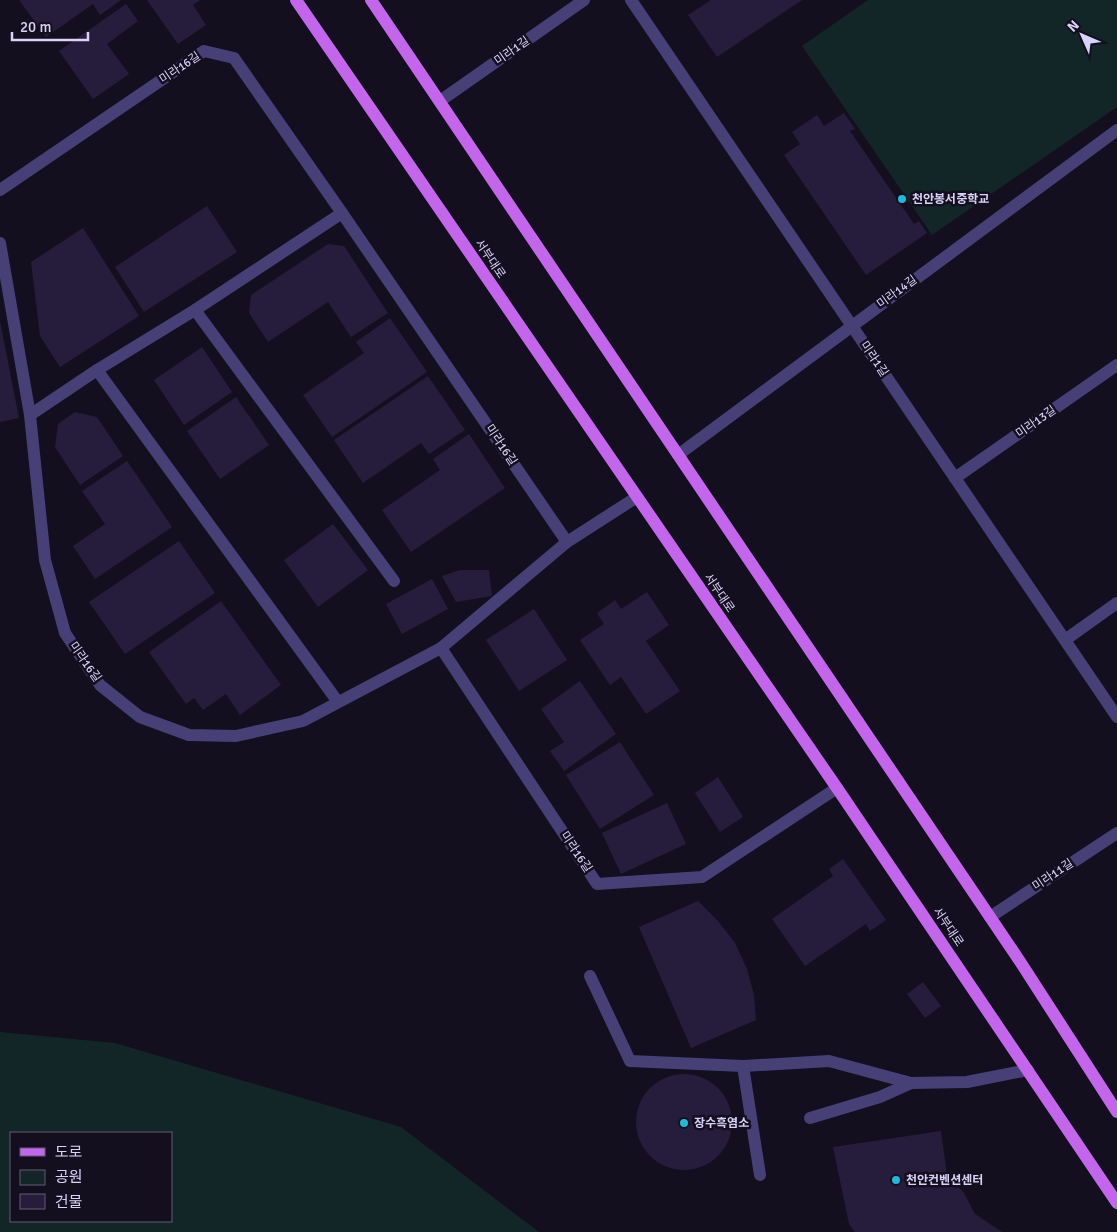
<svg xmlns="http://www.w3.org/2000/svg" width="1117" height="1232" viewBox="0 0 1117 1232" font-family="Signika,'Noto Sans KR',sans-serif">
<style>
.green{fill:#132627;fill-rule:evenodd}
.building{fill:#261d3c}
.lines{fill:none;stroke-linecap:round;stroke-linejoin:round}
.minor{stroke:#464077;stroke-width:12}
.major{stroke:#c366eb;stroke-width:12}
.poi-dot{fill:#1cbbdb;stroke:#130f1e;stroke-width:2}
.labels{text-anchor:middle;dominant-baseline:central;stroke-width:5;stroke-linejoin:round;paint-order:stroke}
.street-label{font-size:12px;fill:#d9d2f9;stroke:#130f1e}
.poi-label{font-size:12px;font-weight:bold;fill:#d9d2f9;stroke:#130f1e;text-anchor:start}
</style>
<rect width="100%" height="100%" fill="#130f1e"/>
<g class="green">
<path d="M868 0H1117V107L932 235 802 46Z"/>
<path d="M0 1032 115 1043 401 1127 539 1232H0ZM11 1133H171V1221H11Z"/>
</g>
<g class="building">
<path d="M19 0H121L100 15 93 4 46 37Z"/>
<path d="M147 0H200L193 5 206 25 178 44Z"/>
<path d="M711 0H802L717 57 688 15Z"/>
<path d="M126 4 138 21 107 44 129 74 93 99 59 51Z"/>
<path d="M844 113 855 129 850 131 914 224 919 221 927 233 866 275 784 155 800 144 792 132 817 115 824 126Z"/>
<path d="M207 206 237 252 144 312 115 267Z"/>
<path d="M83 228 139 316 60 367 40 336 31 262Z"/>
<path d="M328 244 344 246 388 313 351 337 328 302 268 342 249 313 251 295Z"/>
<path d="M390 318 427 372 332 437 303 395 364 353 356 342Z"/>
<path d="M0 321 19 418 0 422Z"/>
<path d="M202 347 232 392 184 425 154 380Z"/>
<path d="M428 376 465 430 429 454 421 443 363 483 334 440Z"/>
<path d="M236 397 269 445 220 479 187 431Z"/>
<path d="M75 412 97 417 123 456 80 485 55 447 58 424Z"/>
<path d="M469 434 505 488 411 552 382 510 440 470 433 459Z"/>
<path d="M127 461 172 527 95 579 73 546 105 524 82 491Z"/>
<path d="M333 524 368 570 318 607 284 560Z"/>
<path d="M179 541 215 593 125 654 89 602Z"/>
<path d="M460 570H489L492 596 456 602 442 576Z"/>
<path d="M432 579 448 609 402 634 386 604Z"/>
<path d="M647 592 669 625 646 641 680 691 646 714 621 677 610 685 580 640 604 624 597 613 615 600 621 609Z"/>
<path d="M221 601 281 685 240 715 226 694 203 710 194 698 186 704 149 652Z"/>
<path d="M534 609 567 660 519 691 486 640Z"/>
<path d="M580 681 616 734 564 771 550 751 564 742 541 709Z"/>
<path d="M620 742 654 795 600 829 566 775Z"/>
<path d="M718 777 743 817 720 832 695 793Z"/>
<path d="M667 803 686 844 621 874 602 833Z"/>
<path d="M843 859 886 920 870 931 866 924 805 966 772 919 833 876 829 869Z"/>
<path d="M698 901 718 921 735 943 747 969 754 995 756 1020 691 1048 639 927Z"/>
<path d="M923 982 941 1006 925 1018 907 994Z"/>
<circle cx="684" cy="1122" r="48"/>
<path d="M941 1131 947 1175 964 1193 975 1214 1002 1232H855L849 1224 833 1147Z"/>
</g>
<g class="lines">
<g class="minor">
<path d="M631 0 1117 717"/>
<path d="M440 101 584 0"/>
<path d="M0 190 204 51 234 58 342 213 567 542 441 648 303 721 236 736 189 735 140 717 100 685 65 633 45 560 30 415 0 243"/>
<path d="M195 310 394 581"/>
<path d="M97 370 338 702"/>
<path d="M30 415 97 370 195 310 342 213"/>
<path d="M678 455 1117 130"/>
<path d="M955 478 1117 365"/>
<path d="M567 542 637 497"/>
<path d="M1065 640 1117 603"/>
<path d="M441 648 597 884 702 877 837 788"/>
<path d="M990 917 1117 833"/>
<path d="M590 976 630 1061 743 1066 829 1061 911 1083 967 1082 1028 1070"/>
<path d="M743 1066 760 1175"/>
<path d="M810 1118 880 1097 911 1083"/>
</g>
<g class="major">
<path d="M296 0 837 788 1117 1203"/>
<path d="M371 0 1021 963 1117 1112"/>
</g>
</g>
<g class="poi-dot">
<circle cx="902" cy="199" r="5"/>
<circle cx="684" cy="1123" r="5"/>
<circle cx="896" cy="1180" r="5"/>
</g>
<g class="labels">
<g class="street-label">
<text transform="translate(512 51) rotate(-35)">미라1길</text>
<text transform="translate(180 68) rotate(-34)">미라16길</text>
<text transform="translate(490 259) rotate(56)">서부대로</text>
<text transform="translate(897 292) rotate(-36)">미라14길</text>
<text transform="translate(874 359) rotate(56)">미라1길</text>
<text transform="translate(1036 422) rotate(-35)">미라13길</text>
<text transform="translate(501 445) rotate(56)">미라16길</text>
<text transform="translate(719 593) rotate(56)">서부대로</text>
<text transform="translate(85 662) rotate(55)">미라16길</text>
<text transform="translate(576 852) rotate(56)">미라16길</text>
<text transform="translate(1053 875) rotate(-34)">미라11길</text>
<text transform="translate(948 927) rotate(56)">서부대로</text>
</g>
<g class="poi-label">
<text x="912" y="199">천안봉서중학교</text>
<text x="694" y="1123">장수흑염소</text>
<text x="906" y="1180">천안컨벤션센터</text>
</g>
</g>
<rect x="10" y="1132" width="162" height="90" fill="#130f1e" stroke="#625d76"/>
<rect x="20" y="1148" width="25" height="8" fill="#c366eb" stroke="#625d76"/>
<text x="55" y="1157" font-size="15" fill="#d9d2f9">도로</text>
<rect x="20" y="1170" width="25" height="15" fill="#132627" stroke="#625d76"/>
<text x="55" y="1182" font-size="15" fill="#d9d2f9">공원</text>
<rect x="20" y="1194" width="25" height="15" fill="#261d3c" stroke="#625d76"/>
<text x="55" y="1207" font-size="15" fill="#d9d2f9">건물</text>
<g transform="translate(1082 35) rotate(315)" stroke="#130f1e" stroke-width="4" paint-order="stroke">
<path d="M0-4L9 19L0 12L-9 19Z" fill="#d9d2f9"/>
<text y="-8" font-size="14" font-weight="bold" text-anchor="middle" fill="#d9d2f9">N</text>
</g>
<path d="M12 32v8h76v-8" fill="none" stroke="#d9d2f9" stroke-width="2.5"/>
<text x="20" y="32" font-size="15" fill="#d9d2f9" stroke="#130f1e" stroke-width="4" paint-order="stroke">20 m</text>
</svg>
